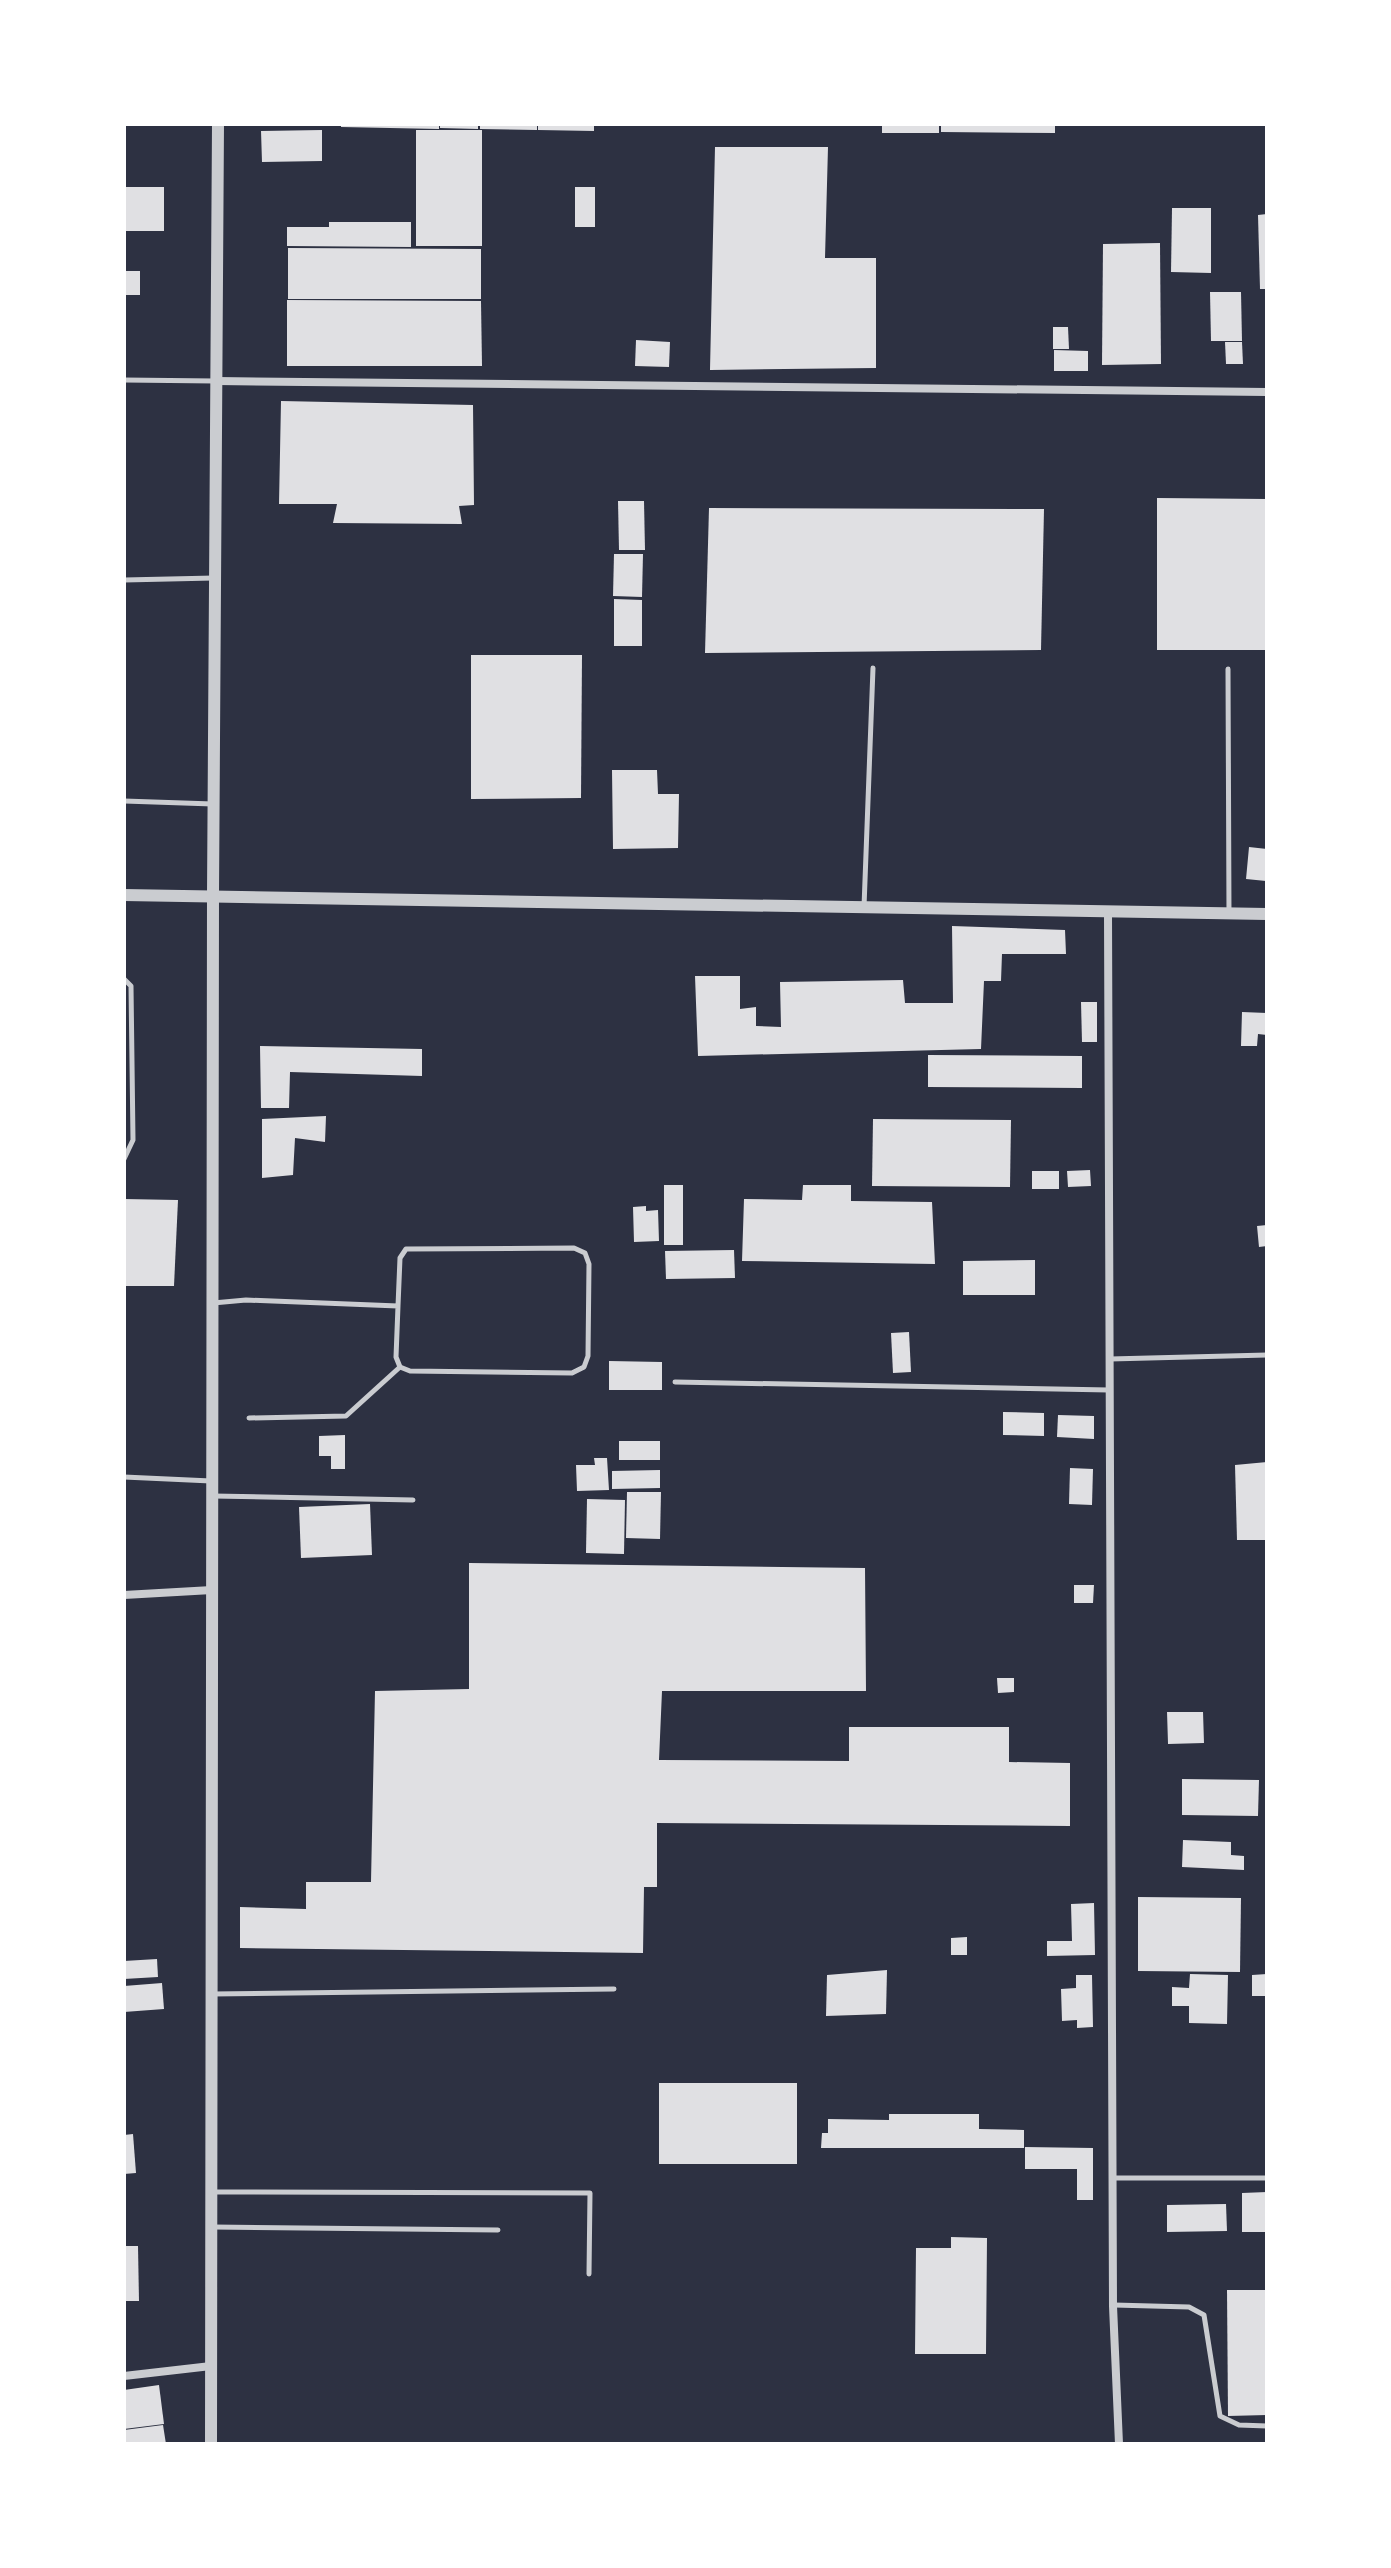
<svg xmlns="http://www.w3.org/2000/svg" width="1391" height="2568" viewBox="0 0 1391 2568" font-family="Helvetica,sans-serif">
<style>
.building{fill:#e0e0e3}
.lines{fill:none;stroke-linecap:round;stroke-linejoin:round}
.service{stroke:#caccd0;stroke-width:5}
.minor{stroke:#caccd0;stroke-width:8}
.tertiary{stroke:#caccd0;stroke-width:12}
</style>
<rect width="100%" height="100%" fill="#2d3142"/>
<g class="building">
<path d="M341 124H439V129L341 127Z"/>
<path d="M440 124H478V129L440 128Z"/>
<path d="M480 124H537V130L480 129Z"/>
<path d="M538 124H594V131L538 130Z"/>
<rect x="882" y="124" width="57" height="9"/>
<path d="M941 124H1055V133L941 132Z"/>
<path d="M322 130V161L262 162 261 131Z"/>
<rect x="416" y="130" width="66" height="116"/>
<path d="M715 147H828L825 258H876V368L710 370Z"/>
<rect x="124" y="187" width="40" height="44"/>
<rect x="575" y="187" width="20" height="40"/>
<path d="M1172 208H1211V273L1171 272Z"/>
<path d="M1267 214V289H1260L1258 215Z"/>
<path d="M329 222H411V247L287 246V227H329Z"/>
<path d="M1160 243 1161 364 1102 365 1103 244Z"/>
<path d="M288 248 481 249V299H288Z"/>
<rect x="124" y="271" width="16" height="24"/>
<path d="M1210 292H1241L1242 341H1211Z"/>
<path d="M287 300 481 301 482 366H287Z"/>
<path d="M1053 327H1068L1069 349H1053Z"/>
<path d="M636 340 670 342 669 367 635 366Z"/>
<path d="M1225 342H1242L1243 364H1226Z"/>
<path d="M1054 350 1088 351V371H1054Z"/>
<path d="M281 401 473 405 474 505 459 506 462 524 333 523 337 504H279Z"/>
<path d="M1157 498 1267 499V650H1157Z"/>
<path d="M618 501H644L645 550H619Z"/>
<path d="M709 508 1044 509 1041 650 705 653Z"/>
<path d="M614 554H643L642 597 613 596Z"/>
<path d="M614 599 642 600V646H614Z"/>
<path d="M471 655H582L581 798 471 799Z"/>
<path d="M612 770H657L658 794H679L678 848 613 849Z"/>
<path d="M1249 847 1267 849 1266 881 1246 879Z"/>
<path d="M952 926 1065 930 1066 954H1002L1001 981H984L981 1049 698 1056 695 976H740V1009L756 1007V1026L781 1027 780 982 903 980 905 1003H953Z"/>
<path d="M1081 1002H1097V1042H1082Z"/>
<path d="M1242 1012 1267 1013V1035L1258 1034 1257 1046H1241Z"/>
<path d="M260 1046 422 1049V1076L290 1072 289 1108H261Z"/>
<path d="M928 1055 1082 1056V1088L928 1087Z"/>
<path d="M326 1116 325 1142 295 1138 293 1175 262 1178V1119Z"/>
<path d="M873 1119 1011 1120 1010 1187 872 1186Z"/>
<path d="M1090 1170 1091 1186 1068 1187 1067 1171Z"/>
<rect x="1032" y="1171" width="27" height="18"/>
<rect x="664" y="1185" width="19" height="60"/>
<path d="M803 1185H851V1201L932 1202 935 1264 742 1261 744 1199 802 1200Z"/>
<path d="M124 1199 178 1200 174 1286H124Z"/>
<path d="M646 1206V1211L658 1210 659 1241 634 1242 633 1207Z"/>
<path d="M1267 1225V1246L1259 1247 1257 1226Z"/>
<path d="M734 1250 735 1278 666 1279 665 1251Z"/>
<path d="M1035 1260V1295H963V1261Z"/>
<path d="M909 1332 911 1372 893 1373 891 1333Z"/>
<path d="M609 1361 662 1362V1390H609Z"/>
<path d="M1003 1412 1044 1413V1436L1003 1435Z"/>
<path d="M1058 1415 1094 1416V1439L1057 1437Z"/>
<path d="M345 1435V1469H331V1456H319V1436Z"/>
<rect x="619" y="1441" width="41" height="19"/>
<path d="M594 1458H607L609 1490 577 1491 576 1465H595Z"/>
<path d="M1267 1462V1540H1237L1235 1465Z"/>
<path d="M1070 1468 1093 1469 1092 1505 1069 1504Z"/>
<path d="M660 1470V1488L612 1489V1471Z"/>
<path d="M627 1492H661L660 1539 626 1538Z"/>
<path d="M587 1499 625 1500 624 1554 586 1553Z"/>
<path d="M370 1504 372 1555 301 1558 299 1507Z"/>
<path d="M469 1563 865 1568 866 1691H662L659 1760 849 1761V1727H1009V1762L1070 1763V1826L657 1823V1887H644L643 1953 240 1948V1907L306 1909V1882H371L375 1691 469 1689Z"/>
<path d="M1074 1585H1094L1093 1603H1074Z"/>
<path d="M997 1678H1014V1692L998 1693Z"/>
<path d="M1167 1712H1203L1204 1743 1168 1744Z"/>
<path d="M1182 1779 1259 1780 1258 1816 1182 1815Z"/>
<path d="M1183 1840 1231 1842V1855L1244 1856V1870L1182 1867Z"/>
<path d="M1138 1897 1241 1898 1240 1972 1138 1971Z"/>
<path d="M1094 1903 1095 1955 1047 1956V1941H1072L1071 1904Z"/>
<path d="M967 1937V1955H951V1938Z"/>
<path d="M157 1959 158 1977 124 1979V1961Z"/>
<path d="M887 1970 886 2014 826 2016 827 1975Z"/>
<path d="M1190 1974 1228 1975 1227 2024 1189 2023V2006H1172V1987L1189 1988Z"/>
<path d="M1267 1974V1996H1252V1975Z"/>
<path d="M1076 1975H1092L1093 2027 1077 2028V2020L1062 2021 1061 1989 1076 1988Z"/>
<path d="M162 1983 164 2009 124 2012V1986Z"/>
<rect x="659" y="2083" width="138" height="81"/>
<path d="M889 2114H979V2129L1024 2130V2148H821L822 2133H828V2119L889 2120Z"/>
<path d="M133 2134 136 2173 124 2174V2135Z"/>
<path d="M1025 2147 1093 2148V2200H1077V2169H1025Z"/>
<path d="M1267 2192V2232H1242V2193Z"/>
<path d="M1226 2204 1227 2231 1167 2232V2205Z"/>
<path d="M951 2237 987 2238 986 2354H915L916 2248H951Z"/>
<path d="M124 2246H138L139 2301H124Z"/>
<path d="M1227 2290H1267V2415L1228 2416Z"/>
<path d="M159 2385 164 2424 124 2429V2390Z"/>
<path d="M163 2425 166 2444H124V2430Z"/>
</g>
<g class="lines">
<g class="service">
<path d="M124 380 215 381"/>
<path d="M124 580 214 578"/>
<path d="M1228 669 1229 913"/>
<path d="M124 801 213 804"/>
<path d="M864 907 873 668"/>
<path d="M124 979 131 986 133 1140 124 1159"/>
<path d="M213 1303 246 1300 398 1306 396 1357 400 1367 410 1371 572 1373 584 1367 588 1356 589 1264 585 1253 574 1248 406 1249 400 1258 398 1306"/>
<path d="M1110 1359 1267 1355"/>
<path d="M675 1382 1109 1390"/>
<path d="M249 1418 346 1416 400 1367"/>
<path d="M124 1477 211 1481"/>
<path d="M213 1496 413 1500"/>
<path d="M212 1994 614 1989"/>
<path d="M1113 2178H1267"/>
<path d="M212 2192 590 2193 589 2274"/>
<path d="M213 2227 498 2230"/>
<path d="M1114 2305 1189 2307 1204 2315 1220 2416 1239 2425 1267 2426"/>
</g>
<g class="minor">
<path d="M217 381 1267 392"/>
<path d="M1108 914 1113 2306 1119 2444"/>
<path d="M124 1595 212 1590"/>
<path d="M124 2376 211 2366"/>
</g>
<g class="tertiary">
<path d="M124 895 1267 914"/>
<path d="M211 2444 213 894 218 124"/>
</g>
</g>
<rect width="1391" height="2568" fill="none" stroke="#ffffff" stroke-width="252"/>
</svg>
